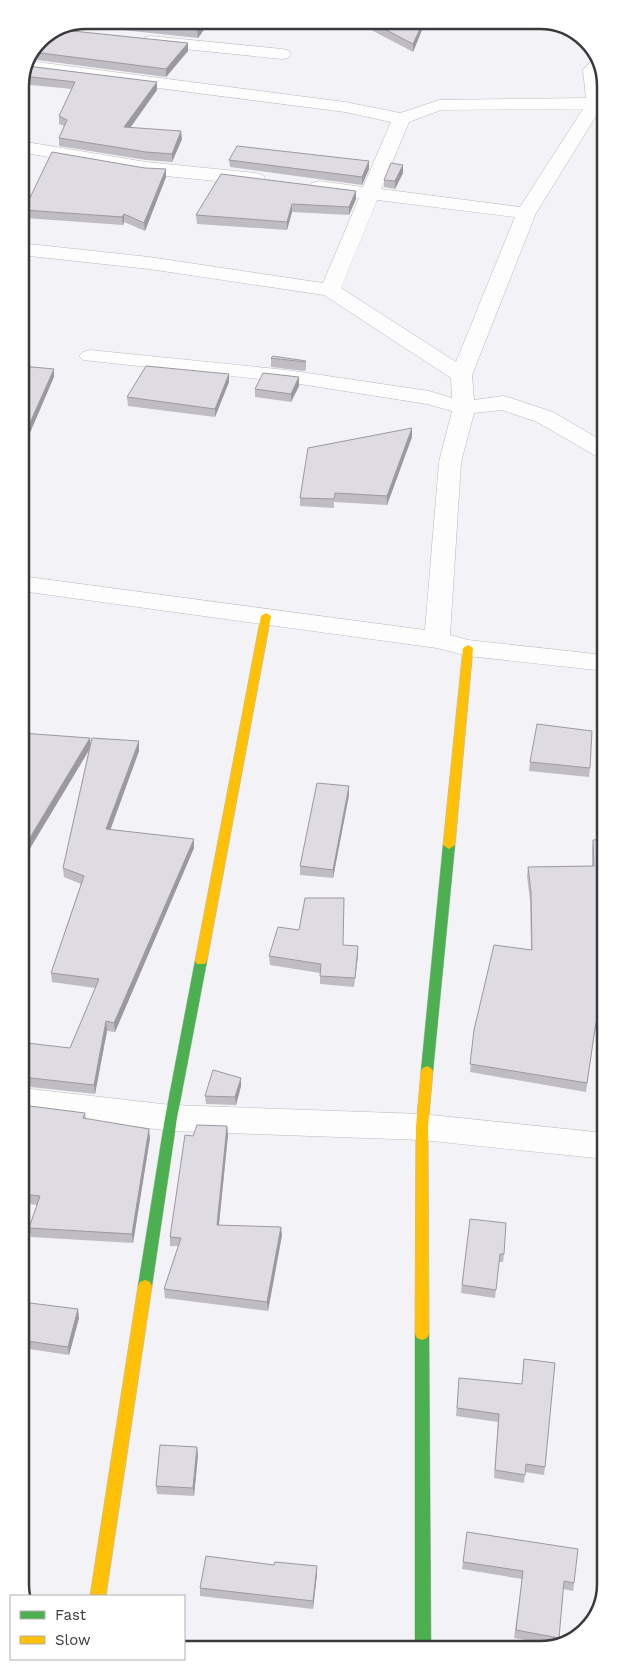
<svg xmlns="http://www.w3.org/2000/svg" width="626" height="1670" viewBox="0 0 626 1670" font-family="'Work Sans',sans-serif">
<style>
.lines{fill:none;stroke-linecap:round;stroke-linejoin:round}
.street-casing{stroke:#bababd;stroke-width:1}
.fast-casing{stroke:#bababd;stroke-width:1}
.slow-casing{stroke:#bababd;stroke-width:1}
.street{fill:#fdfdfe;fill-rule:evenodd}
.fast{fill:#4caf50;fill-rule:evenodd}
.slow{fill:#ffc107;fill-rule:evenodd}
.wall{fill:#bfbcc3}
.shaded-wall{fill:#9b999f}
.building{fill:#dedbe3;stroke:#9b999f}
.rim{fill:none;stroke:#3a3a3d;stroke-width:2.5}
</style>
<rect width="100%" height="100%" fill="#f3f3f7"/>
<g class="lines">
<defs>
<g id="street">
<path d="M151 36 282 49 288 50 291 54 288 58 282 59 145 45 142 41 145 37Z"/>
<path d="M594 58H597L604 68 601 71 604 103 536 213 472 375 474 400 503 396 511 398 553 412 604 442V458L596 456 537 422 502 410 474 413 461 462 450 635 468 640 605 655V671L468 656 437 648 21 591V576L425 630 439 462 452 411 427 404 287 382 83 360 79 356 83 352 90 350 287 370 429 391 452 398 451 378 324 295 149 269 20 255V243L149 257 323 283 359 198 312 191 310 187 312 183 319 181 363 187 391 122 345 112 25 71 29 61 345 102 400 113 439 100 586 98 583 70ZM583 109 520 207 381 189 409 122 441 110ZM377 200 515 217 456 362 341 288Z"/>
<path d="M20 141 146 162 256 173 263 175 265 179 263 183 256 185 146 174 20 152Z"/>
<path d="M22 1088 171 1105 422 1114 605 1133V1159L422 1140 171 1131 22 1112Z"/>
</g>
<g id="fast">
<path d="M449 841 455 845 433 1071 431 1074 427 1076 423 1074 421 1071 443 845Z"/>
<path d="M201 957 205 958 207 961 177 1118 152 1286 150 1290 145 1292 140 1290 138 1286 165 1118 195 961 197 958Z"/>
<path d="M422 1328 427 1330 429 1334 431 1648H415V1334L417 1330Z"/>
</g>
<g id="slow">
<path d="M266 613 271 616 207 961 205 964H197L195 961 261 616Z"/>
<path d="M468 645 473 648 455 845 449 849 443 845 463 648Z"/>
<path d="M427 1066 431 1068 433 1071 428 1127 429 1334 427 1338 422 1340 417 1338 415 1334 416 1127 421 1071 423 1068Z"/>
<path d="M145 1280 150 1282 152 1286 106 1596H90L138 1286 140 1282Z"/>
</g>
</defs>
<use href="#street" class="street-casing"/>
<use href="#fast" class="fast-casing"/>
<use href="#slow" class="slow-casing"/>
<use href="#street" class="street"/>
<use href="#fast" class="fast"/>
<use href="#slow" class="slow"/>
</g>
<g class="wall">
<path d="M86 20H211L198 38 75 25Z"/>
<path d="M360 20H426L413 52 360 24Z"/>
<path d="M39 39 188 51 166 77 30 59Z"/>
<path d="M27 66 157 90 130 128 182 139 172 162 146 160 59 146V138L64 126 59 124V116L72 89 20 84V82Z"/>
<path d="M604 100V131H600Z"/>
<path d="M229 160 369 169 362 185 230 167Z"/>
<path d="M403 165V173L395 189 384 187V180Z"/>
<path d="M166 169V177L145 231 124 222 123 225 25 218 24 210Z"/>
<path d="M356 191V199L349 215 292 212 287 230 197 224 196 215Z"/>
<path d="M271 358 306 361V369L305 371 271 367Z"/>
<path d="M229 374V382L215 417 128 406 127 397Z"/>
<path d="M299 377V386L291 402 255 397V389Z"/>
<path d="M412 428V437L387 505 334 502V508L300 506V498Z"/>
<path d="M21 733 91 744 139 741V751L110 830 194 848 115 1032 107 1031 95 1094 22 1086V1087V1059L70 1048 95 988 52 982 51 973 81 884 64 877 63 868 89 750 26 855 21 854Z"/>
<path d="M530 762 590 768 589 777 529 771Z"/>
<path d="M349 795 333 878 300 875V866Z"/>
<path d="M605 839V1032L595 1030 586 1092 470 1072 474 1030 531 950 530 901 527 876 528 867 592 866V848L593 840Z"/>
<path d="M343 945 358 955 354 987 320 984V973L270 965 269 956Z"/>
<path d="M241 1086 236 1105 206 1104 205 1096Z"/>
<path d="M22 1105 85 1113 86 1119 150 1138 133 1243 31 1237 29 1228 37 1205 22 1203Z"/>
<path d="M227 1126 228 1135 219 1225 282 1235 268 1311 165 1298 164 1289 178 1246H170V1237L193 1136Z"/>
<path d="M470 1219 504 1254 503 1262H499L495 1298 461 1293Z"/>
<path d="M22 1302 79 1318 69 1355 29 1349 22 1390Z"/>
<path d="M524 1359 545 1467 544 1475 525 1472 524 1483 494 1478 498 1422 456 1416 459 1378 522 1384Z"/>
<path d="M198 1455 194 1496 157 1494 156 1486Z"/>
<path d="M467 1532 574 1583 573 1591 563 1589 559 1638 557 1645 514 1638 522 1579 462 1569Z"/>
<path d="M317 1574 313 1609 200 1596V1588Z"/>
</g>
<g class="shaded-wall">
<path d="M205 20H211L198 38 197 30Z"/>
<path d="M424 20H426L413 52V44Z"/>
<path d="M188 43V51L166 77V69Z"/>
<path d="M157 82V90L125 135 124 127Z"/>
<path d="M181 131 182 139 172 162V154Z"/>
<path d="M369 161V169L362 185V177Z"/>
<path d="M403 165V173L395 189V181Z"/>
<path d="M166 169V177L145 231 144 223Z"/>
<path d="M356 191V199L349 215V207Z"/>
<path d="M292 204V212L287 230V222Z"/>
<path d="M124 214V222L123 225 122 217Z"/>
<path d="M54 369V377L21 454V443Z"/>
<path d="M229 374V382L215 417V409Z"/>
<path d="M299 377V386L291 402V394Z"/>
<path d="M412 428V437L387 505V496Z"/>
<path d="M90 738 91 747 26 855 25 846Z"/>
<path d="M139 741V751L107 839 106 829Z"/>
<path d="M349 786V795L333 878V870Z"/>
<path d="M194 839V848L115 1032 114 1023Z"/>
<path d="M358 946V955L354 987 355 978Z"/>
<path d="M106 1021 107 1031 95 1094 94 1085Z"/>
<path d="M241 1078V1086L236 1105 235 1097Z"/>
<path d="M227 1126 228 1135 218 1233 217 1225Z"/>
<path d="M149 1129 150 1138 133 1243 132 1234Z"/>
<path d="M281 1227 282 1235 268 1311 267 1302Z"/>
<path d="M78 1309 79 1318 69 1355 68 1347Z"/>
<path d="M27 1341 29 1349 22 1390V1372Z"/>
<path d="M197 1447 198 1455 194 1496 193 1488Z"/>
<path d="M317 1566V1574L313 1609V1601Z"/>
</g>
<g class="building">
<path d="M101 20H205L197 30Z"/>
<path d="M367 20H424L413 44Z"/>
<path d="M63 30 188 43 166 69 33 52 39 39Z"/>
<path d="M27 66 157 82 124 127 181 131 172 154 146 152 59 138 67 120 59 116 75 82 23 76Z"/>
<path d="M604 100V123H601Z"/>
<path d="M237 146 369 161 362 177 229 160Z"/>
<path d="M52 152 145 168 166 169 144 223 124 214 122 217 24 210Z"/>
<path d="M391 163 403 165 395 181 384 180Z"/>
<path d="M221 174 356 191 349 207 292 204 287 222 196 215Z"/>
<path d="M273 356 306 361 305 362 271 358Z"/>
<path d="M21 366 54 369 21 443Z"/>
<path d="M146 366 229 374 215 409 127 397Z"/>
<path d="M263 373 299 377 291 394 255 389Z"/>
<path d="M412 428 387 496 335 493 334 499 300 498 308 448Z"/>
<path d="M537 724 592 731 590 768 530 762Z"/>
<path d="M21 733 90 738 25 846 21 845Z"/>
<path d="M92 738 139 741 106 829 194 839 114 1023 106 1021 94 1085 22 1077V1059L27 1043 70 1048 99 979 51 973 84 876 63 868Z"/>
<path d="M317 783 349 786 333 870 300 866Z"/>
<path d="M605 839V1023L596 1022 587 1083 470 1064 474 1030 494 945 532 950 531 892 528 867 594 866 593 840Z"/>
<path d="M305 898H344L343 945 358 946 355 978 320 976 321 964 269 956 278 927 299 930Z"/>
<path d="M213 1070 241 1078 235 1097 205 1096Z"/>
<path d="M22 1105 85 1113 83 1118 149 1129 132 1234 29 1228 40 1196 22 1194Z"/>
<path d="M197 1125 227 1126 217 1225 281 1227 267 1302 164 1289 181 1238 170 1237 185 1135 193 1136Z"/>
<path d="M470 1219 506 1223 504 1254H500L496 1290 462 1285Z"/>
<path d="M22 1302 78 1309 68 1347 27 1341 22 1372Z"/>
<path d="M524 1359 555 1363 545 1467 526 1464 525 1475 495 1470 499 1414 457 1408 459 1378 522 1384Z"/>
<path d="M160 1445 197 1447 193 1488 156 1486Z"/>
<path d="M467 1532 578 1549 574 1583 564 1581 559 1638 516 1630 523 1571 463 1562Z"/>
<path d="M206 1556 274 1565 275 1562 317 1566 313 1601 200 1588Z"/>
</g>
<path d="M0 0H626V1670H0ZM86 29H540A57 57 0 0 1 597 86V1584A57 57 0 0 1 540 1641H86A57 57 0 0 1 29 1584V86A57 57 0 0 1 86 29Z" fill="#fff" fill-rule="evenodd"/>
<path class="rim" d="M86 29H540A57 57 0 0 1 597 86V1584A57 57 0 0 1 540 1641H86A57 57 0 0 1 29 1584V86A57 57 0 0 1 86 29Z"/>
<rect x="10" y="1595" width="175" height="65" fill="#ffffff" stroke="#b0b0b1"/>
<rect x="20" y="1611" width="25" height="8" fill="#4caf50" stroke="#b0b0b1"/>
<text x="55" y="1620" font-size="15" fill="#3a3a3d">Fast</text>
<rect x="20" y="1636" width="25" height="8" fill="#ffc107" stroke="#b0b0b1"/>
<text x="55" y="1645" font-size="15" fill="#3a3a3d">Slow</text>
</svg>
